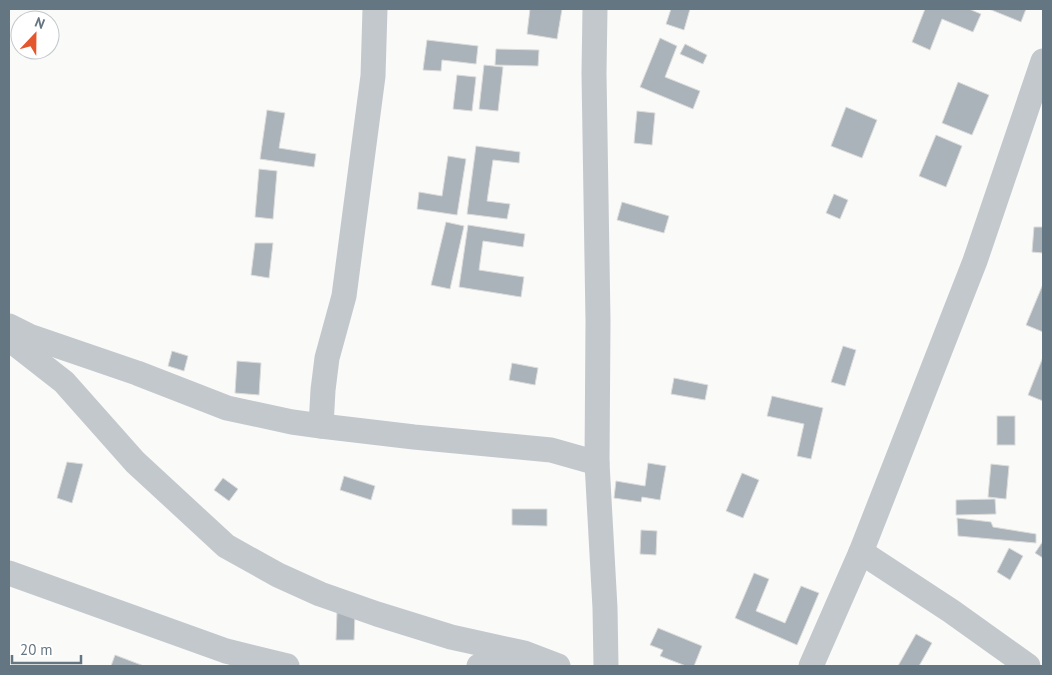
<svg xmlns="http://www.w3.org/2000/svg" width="1052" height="675" viewBox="0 0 1052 675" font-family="'PT Sans',sans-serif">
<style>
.building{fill:#aab3b9;stroke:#dcdcda}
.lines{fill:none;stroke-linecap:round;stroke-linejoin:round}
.minor{stroke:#c3c8cc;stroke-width:25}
</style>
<rect width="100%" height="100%" fill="#fafaf8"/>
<g class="building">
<path d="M530 9H562L557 39 527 34Z"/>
<path d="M671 9H690L684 30 666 24Z"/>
<path d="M925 9H969L981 14 973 32 942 19 930 50 912 42Z"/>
<path d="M989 9H1026L1021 22Z"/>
<path d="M660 38 677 46 665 77 700 91 693 109 640 87Z"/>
<path d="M427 40 478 46 476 64 442 60 441 71 423 70Z"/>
<path d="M685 44 707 55 703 64 680 54Z"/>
<path d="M496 49 539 50 538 66 495 65Z"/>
<path d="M484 65 503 67 498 111 479 109Z"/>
<path d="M457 75 476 77 472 111 453 109Z"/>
<path d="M958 82 989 95 972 135 942 123Z"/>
<path d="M846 107 877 120 862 158 831 146Z"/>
<path d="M267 110 285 113 279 148 316 154 314 167 260 159Z"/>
<path d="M637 111 655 113 652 145 634 143Z"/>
<path d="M936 135 962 146 946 187 919 176Z"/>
<path d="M476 146 520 152 519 163 493 160 487 201 510 204 507 219 467 214Z"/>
<path d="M448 156 466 159 457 215 417 209 419 192 442 196Z"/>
<path d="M259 169 277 171 273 219 255 217Z"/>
<path d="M834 194 848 200 840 219 826 213Z"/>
<path d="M622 202 669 216 664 233 617 220Z"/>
<path d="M446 222 464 226 450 289 431 285Z"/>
<path d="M468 225 525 234 523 247 483 241 479 270 524 277 521 297 459 287Z"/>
<path d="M1034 227H1043V253L1032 252Z"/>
<path d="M255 243H273L269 278 251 275Z"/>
<path d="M1043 284V332L1026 325Z"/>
<path d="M843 346 856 350 845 386 831 382Z"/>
<path d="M172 351 188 356 184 371 168 366Z"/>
<path d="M1043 357V401L1028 395Z"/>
<path d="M237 361 261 363 259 395 235 393Z"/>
<path d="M512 363 538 368 535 385 509 380Z"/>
<path d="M674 378 708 385 705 400 671 394Z"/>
<path d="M772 396 823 408 811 459 797 456 804 424 767 416Z"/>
<rect x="997" y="416" width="18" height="29"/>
<path d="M67 462 83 464 72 503 57 498Z"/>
<path d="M648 463 666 466 660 500 642 497 641 502 614 498 616 481 645 486Z"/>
<path d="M991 464 1009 466 1006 499 988 497Z"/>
<path d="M742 473 759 480 743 518 726 511Z"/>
<path d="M344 476 375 486 371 500 340 490Z"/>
<path d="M223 478 238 489 229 501 214 490Z"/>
<path d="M995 499 996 514 956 515V500Z"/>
<path d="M512 509H547V526L512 525Z"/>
<path d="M957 518 991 522 993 527 1036 534V543L958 536Z"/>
<path d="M641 530 657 531 656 555 640 554Z"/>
<path d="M1043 541V558L1035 553Z"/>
<path d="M1009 548 1023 556 1010 580 997 572Z"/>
<path d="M754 573 769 579 756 611 785 623 801 586 819 593 797 645 735 618Z"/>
<path d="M337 612 355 613 354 640H336Z"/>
<path d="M658 628 702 646 694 666H686L660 656 663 650 650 645Z"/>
<path d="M916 634 932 643 919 666H898Z"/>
<path d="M115 655 144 666H111Z"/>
</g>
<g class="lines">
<g class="minor">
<path d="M595 9 594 73 598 321 597 463 605 608 606 666"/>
<path d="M9 326 29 336 137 373 227 408 292 422 321 426 414 437 551 450 597 463"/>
<path d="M9 339 64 382 135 462 226 546 278 575 320 594 377 614 451 637 524 653 558 666"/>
<path d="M321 426 323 390 327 358 344 296 373 76 375 9"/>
<path d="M861 552 951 611 1028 666"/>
<path d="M9 573 226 651 287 666"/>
<path d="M479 666 496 658 519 654"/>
<path d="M811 666 861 552 975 261 1043 61"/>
</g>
</g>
<rect width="1052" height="675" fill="none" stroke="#657683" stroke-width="20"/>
<g transform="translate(35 35) rotate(22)"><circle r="24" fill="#ffffff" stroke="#c1c8cd"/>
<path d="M0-4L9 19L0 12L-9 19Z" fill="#e4572e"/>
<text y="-8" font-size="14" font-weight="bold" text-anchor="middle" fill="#657683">N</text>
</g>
<path d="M12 655v8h69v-8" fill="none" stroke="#657683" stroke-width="2.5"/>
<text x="20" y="655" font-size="15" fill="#657683" stroke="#ffffff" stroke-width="4" paint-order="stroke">20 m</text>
</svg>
